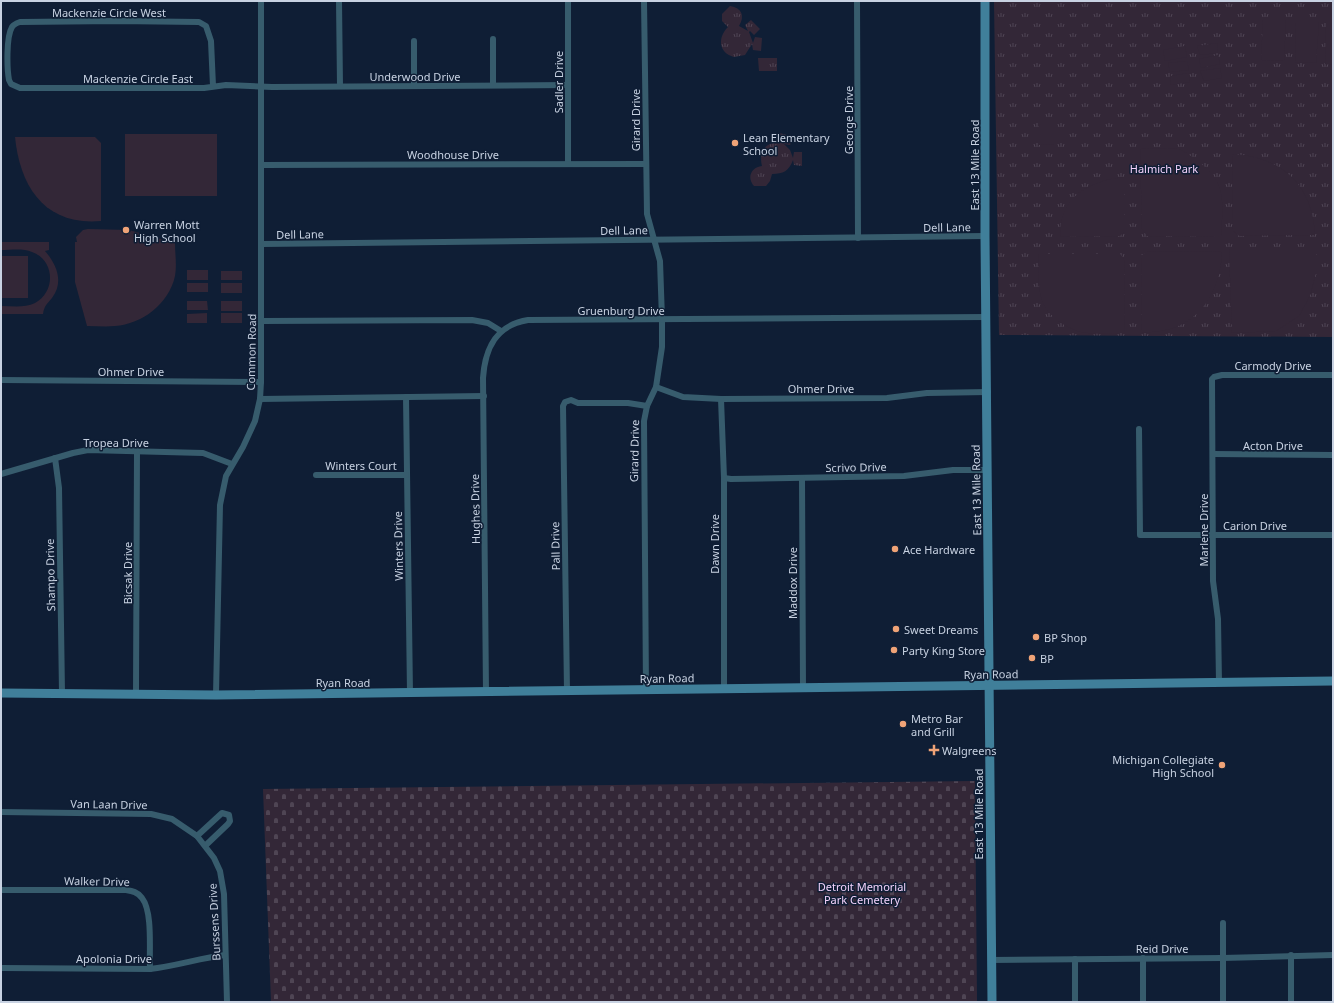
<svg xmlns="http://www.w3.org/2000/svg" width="1334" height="1003" viewBox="0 0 1334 1003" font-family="'Noto Sans',sans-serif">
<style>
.grass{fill:url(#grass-tufts)}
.cemetery{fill:url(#cemetery-stones)}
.pitch{fill:#332737}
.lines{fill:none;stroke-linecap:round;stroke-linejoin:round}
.minor{stroke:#375c6d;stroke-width:6}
.secondary{stroke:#407f9a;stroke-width:9}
.poi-dot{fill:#efa377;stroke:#0f1e35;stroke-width:1.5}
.labels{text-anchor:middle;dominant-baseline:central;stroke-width:3;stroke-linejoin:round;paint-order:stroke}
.street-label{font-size:11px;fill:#c8d2e2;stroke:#0f1e35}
.poi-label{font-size:11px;fill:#c8d2e2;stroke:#0f1e35;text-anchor:start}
.park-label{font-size:11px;fill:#f3d2fb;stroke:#0f1e35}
</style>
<defs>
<pattern id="grass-tufts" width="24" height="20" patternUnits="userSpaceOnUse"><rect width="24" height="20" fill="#332737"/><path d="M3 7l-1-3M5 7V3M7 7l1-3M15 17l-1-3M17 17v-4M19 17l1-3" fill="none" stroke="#4f4554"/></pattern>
<pattern id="cemetery-stones" width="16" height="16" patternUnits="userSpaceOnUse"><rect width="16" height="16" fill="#332737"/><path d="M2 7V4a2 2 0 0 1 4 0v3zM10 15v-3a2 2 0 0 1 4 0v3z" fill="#4f4554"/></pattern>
</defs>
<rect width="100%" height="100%" fill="#0f1e35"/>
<g class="grass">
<path d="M994 1H1333V337L999 335Z"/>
<path d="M730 6C742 8 745 16 739 26L748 31 745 25 751 20 760 29 754 35 750 31 749 32 753 43 755 37 762 38 761 51 753 50 752 44 745 55 734 57C719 53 717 38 728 27L722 21V14Z"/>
<path d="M758 58H777V71H759Z"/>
<path d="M780 133 793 137 790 145 784 144 790 150 793 158 794 152H802V166L794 165 793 160C789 171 783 174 772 174L770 181 766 186H754C746 177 752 167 762 166 758 151 767 140 783 143L778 140Z"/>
</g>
<path class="cemetery" d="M975 781 977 1002H271L263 789Z"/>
<g class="pitch">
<path d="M1263 20H1286L1284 61 1261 60Z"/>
<path d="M1326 21H1333V65L1325 64Z"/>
<path d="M1296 22H1319L1316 63 1295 62Z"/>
<path d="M1217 43 1218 53 1200 55 1197 46Z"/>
<path d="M1185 46 1187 57 1165 61 1163 50Z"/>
<path d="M1218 55 1220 64 1201 68 1199 59Z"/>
<path d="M1187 61 1189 70 1170 72 1168 63Z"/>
<path d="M1220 68 1222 78 1204 81 1200 71Z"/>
<path d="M1189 73 1190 82 1171 85 1170 76Z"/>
<path d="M1039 118H1054V144L1039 145Z"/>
<rect x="125" y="134" width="92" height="62"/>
<path d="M15 137H95L101 143V221C45 226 20 187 15 137Z"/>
<path d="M1177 148C1186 152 1193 157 1200 163 1229 185 1221 204 1222 237L1147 236 1142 229 1140 149Z"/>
<path d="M1232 154C1282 157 1312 184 1315 235L1239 236 1233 231Z"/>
<path d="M1124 177V232L1120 236 1060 237C1059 197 1088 181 1124 177Z"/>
<path d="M88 229 129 230 175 243C175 254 177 265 175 276 169 304 142 324 115 326 106 327 96 326 87 326L75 282V242H77L76 237 83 230Z"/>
<path d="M1 242H49V250L45 251C57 265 64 282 52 298 47 304 44 306 43 314H1V306C12 306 25 308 35 303 56 292 55 260 32 252 23 248 11 250 1 250Z"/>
<path d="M1229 249H1316V273L1310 296 1299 316 1276 331 1232 333Z"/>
<path d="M1147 251 1222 252C1220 299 1191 335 1142 332L1141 256Z"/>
<path d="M1039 254H1120L1124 259 1125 333C1111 333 1095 335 1081 332 1068 329 1048 316 1043 303 1037 289 1039 269 1039 254Z"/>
<rect x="1" y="256" width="27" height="42"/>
<rect x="187" y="270" width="21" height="10"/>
<rect x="221" y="271" width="21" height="9"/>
<rect x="187" y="283" width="21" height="9"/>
<rect x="221" y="283" width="21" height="10"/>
<path d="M187 301H207L208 310H187Z"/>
<rect x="221" y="301" width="21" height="10"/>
<path d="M207 313V323H187V314Z"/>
<rect x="221" y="313" width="21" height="10"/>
</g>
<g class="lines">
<g class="minor">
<path d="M339 1 340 86"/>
<path d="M644 1 647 214 660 261 662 319V347L656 387 647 406 644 421 646 690"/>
<path d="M857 1 858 238"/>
<path d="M414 41V86"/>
<path d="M493 85V39"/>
<path d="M213 86 211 41 206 26 199 22 117 21 20 22C17 23 14 24 12 27 6 37 7 69 9 80L11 84 20 88H204L226 85 272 87 568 85"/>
<path d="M568 163V1"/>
<path d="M262 165 645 164"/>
<path d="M262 244 985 236"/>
<path d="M262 321 472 320 488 323 501 331"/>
<path d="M1 380 261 382"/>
<path d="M656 387 683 397 721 399 887 398 927 393 988 392"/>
<path d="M406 397 410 693"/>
<path d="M260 399 484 396"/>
<path d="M721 399 724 478V689"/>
<path d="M1139 429 1140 535H1333"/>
<path d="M1213 454 1333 455"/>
<path d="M55 458 59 488 62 693"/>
<path d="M1 474 73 453 88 450 203 453 232 464"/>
<path d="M316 475H406"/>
<path d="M724 478 731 479 904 476 953 470H988"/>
<path d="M802 478 803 688"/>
<path d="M1219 683 1218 619 1213 581 1212 379 1214 377 1222 375H1333"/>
<path d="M567 691 563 406 565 402 571 400 578 403H628L647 406"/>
<path d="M486 692 483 378C485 348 496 325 528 320L986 317"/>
<path d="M136 694 137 452"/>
<path d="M216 695 220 505 226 476 243 447 255 421 260 399 261 382V1"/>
<path d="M1 812 151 814 172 819 197 836 214 858 220 871 224 894 227 1002"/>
<path d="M197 836 222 813 229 815 230 821 228 824 206 845"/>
<path d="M1 890H126C132 891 138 892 142 898 153 912 149 951 150 969"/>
<path d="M1291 955V1002"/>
<path d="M1143 958V1002"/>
<path d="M1075 959V1002"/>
<path d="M991 960 1222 958 1333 955"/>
<path d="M1 968 150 969C176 966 200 958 225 955"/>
<path d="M1223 1002V923"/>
</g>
<g class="secondary">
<path d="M985 1V236L992 1002"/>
<path d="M1 693 216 695 1333 681"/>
</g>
</g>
<g class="poi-dot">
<circle cx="735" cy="143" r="4"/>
<circle cx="126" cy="230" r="4"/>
<circle cx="895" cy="549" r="4"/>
<circle cx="896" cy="629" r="4"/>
<circle cx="1036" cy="637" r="4"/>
<circle cx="894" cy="650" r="4"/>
<circle cx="1032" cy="658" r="4"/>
<circle cx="903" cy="724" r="4"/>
<path d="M932 744h4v4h4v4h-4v4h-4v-4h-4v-4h4z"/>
<circle cx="1222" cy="765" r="4"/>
</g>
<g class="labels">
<g class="street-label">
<text x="109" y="12">Mackenzie Circle West</text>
<text x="415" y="76">Underwood Drive</text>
<text x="138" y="78">Mackenzie Circle East</text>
<text transform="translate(558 82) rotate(-90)">Sadler Drive</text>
<text transform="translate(635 120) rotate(-90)">Girard Drive</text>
<text transform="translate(848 120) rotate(-90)">George Drive</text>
<text x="453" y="154">Woodhouse Drive</text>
<text transform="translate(974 165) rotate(-90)">East 13 Mile Road</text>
<text transform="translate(947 227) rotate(-1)">Dell Lane</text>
<text transform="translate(624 230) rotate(-1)">Dell Lane</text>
<text transform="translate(300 234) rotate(-1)">Dell Lane</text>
<text x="621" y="310">Gruenburg Drive</text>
<text transform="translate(251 352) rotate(-89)">Common Road</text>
<text x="1273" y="365">Carmody Drive</text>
<text x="131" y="371">Ohmer Drive</text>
<text x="821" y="388">Ohmer Drive</text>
<text x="116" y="442">Tropea Drive</text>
<text x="1273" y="445">Acton Drive</text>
<text transform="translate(634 451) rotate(-89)">Girard Drive</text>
<text x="361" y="465">Winters Court</text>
<text transform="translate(856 467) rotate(-1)">Scrivo Drive</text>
<text transform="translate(976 490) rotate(-91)">East 13 Mile Road</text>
<text transform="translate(475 509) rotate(-91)">Hughes Drive</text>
<text x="1255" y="525">Carion Drive</text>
<text transform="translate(1203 530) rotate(-90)">Marlene Drive</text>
<text transform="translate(714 544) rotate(-90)">Dawn Drive</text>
<text transform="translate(398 546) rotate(-91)">Winters Drive</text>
<text transform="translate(555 546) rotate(-91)">Pall Drive</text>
<text transform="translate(127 573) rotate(-90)">Bicsak Drive</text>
<text transform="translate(50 575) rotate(-91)">Shampo Drive</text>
<text transform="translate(792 583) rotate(-90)">Maddox Drive</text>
<text transform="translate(991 674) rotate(-1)">Ryan Road</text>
<text transform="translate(667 678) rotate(-1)">Ryan Road</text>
<text x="343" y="682">Ryan Road</text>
<text transform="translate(109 804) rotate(1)">Van Laan Drive</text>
<text transform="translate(978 814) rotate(-90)">East 13 Mile Road</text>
<text transform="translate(97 881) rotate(1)">Walker Drive</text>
<text transform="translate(214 922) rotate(-93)">Burssens Drive</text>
<text x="1162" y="948">Reid Drive</text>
<text x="114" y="958">Apolonia Drive</text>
</g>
<g class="poi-label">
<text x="743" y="137">Lean Elementary<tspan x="743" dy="13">School</tspan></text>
<text x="134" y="224">Warren Mott<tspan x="134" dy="13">High School</tspan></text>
<text x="903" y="549">Ace Hardware</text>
<text x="904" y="629">Sweet Dreams</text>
<text x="1044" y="637">BP Shop</text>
<text x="902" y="650">Party King Store</text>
<text x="1040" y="658">BP</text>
<text x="911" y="718">Metro Bar<tspan x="911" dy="13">and Grill</tspan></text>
<text x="942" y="750">Walgreens</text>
<text x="1214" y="759" text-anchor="end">Michigan Collegiate<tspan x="1214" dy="13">High School</tspan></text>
</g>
<g class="park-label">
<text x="1164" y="168">Halmich Park</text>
<text x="862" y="886">Detroit Memorial<tspan x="862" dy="13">Park Cemetery</tspan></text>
</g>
</g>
<rect width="1334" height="1003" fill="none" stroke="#c8d2e2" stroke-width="4"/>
</svg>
